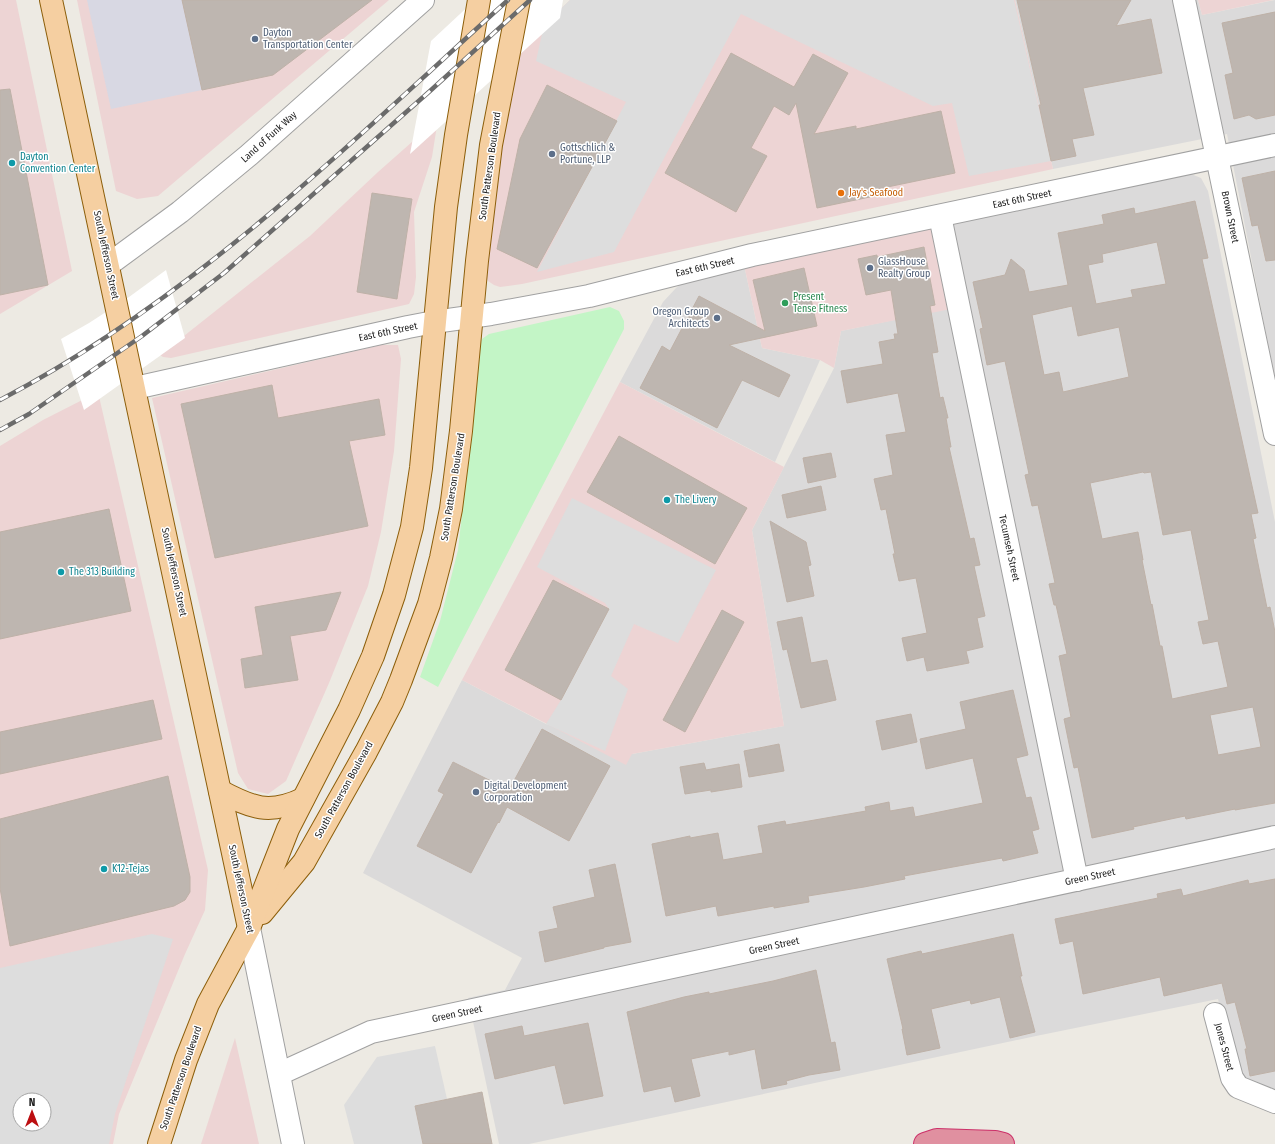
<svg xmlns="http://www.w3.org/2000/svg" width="1275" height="1144" viewBox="0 0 1275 1144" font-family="'Fira Sans Condensed',sans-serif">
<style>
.residential{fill:#dbdada}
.commercial{fill:#edd4d4;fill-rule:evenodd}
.park{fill:#c3f5c6}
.parking{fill:#ddd;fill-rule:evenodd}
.plaza{fill:#d8d8e3}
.pier{fill:#fff}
.building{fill:#beb6b0;stroke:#beb1a7;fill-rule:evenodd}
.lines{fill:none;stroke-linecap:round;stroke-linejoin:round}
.minor-casing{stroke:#a1a1a1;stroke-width:24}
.tertiary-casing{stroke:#a1a1a1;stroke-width:24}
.primary-casing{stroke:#8c5e0a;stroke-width:24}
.motorway-casing{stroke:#cc3069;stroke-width:24}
.minor{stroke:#fff;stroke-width:22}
.tertiary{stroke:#fff;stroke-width:22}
.primary{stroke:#f5cfa1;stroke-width:22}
.motorway{stroke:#e090a0;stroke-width:22}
.rail-casing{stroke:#6b6b6b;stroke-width:4.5}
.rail{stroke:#fff;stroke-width:3;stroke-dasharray:9;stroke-linecap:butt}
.service-dot{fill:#5c6f8a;stroke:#fff;stroke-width:1.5}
.culture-dot{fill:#0f9aa8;stroke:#fff;stroke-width:1.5}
.food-dot{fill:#e8710a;stroke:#fff;stroke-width:1.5}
.leisure-dot{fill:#2e9e5b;stroke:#fff;stroke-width:1.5}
.labels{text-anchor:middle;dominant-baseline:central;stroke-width:3;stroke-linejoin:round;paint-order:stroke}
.service-label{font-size:10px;fill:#4e5e75;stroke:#fff;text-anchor:start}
.street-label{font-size:10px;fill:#1d1d1d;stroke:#fff}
.culture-label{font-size:10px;fill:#0d838f;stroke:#fff;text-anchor:start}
.food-label{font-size:10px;fill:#c56008;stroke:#fff;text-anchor:start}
.leisure-label{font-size:10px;fill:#27864d;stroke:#fff;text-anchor:start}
</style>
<rect width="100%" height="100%" fill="#edeae3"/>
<g class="residential">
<path d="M1015 0H1198L1202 15 1275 0V380L1227 134 1053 169Z"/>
<path d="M1186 172 1201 178 1208 191 1275 522V1102L1238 1087 1218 999 1036 1036 529 1144H499L468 998 505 990 522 958 363 873 462 680 546 724 632 754 784 726 752 530 834 368 841 331 903 318 948 221Z"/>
<path d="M744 265 762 348 820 360 775 462 620 382 663 302 676 288 689 278Z"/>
</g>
<g class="commercial">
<path d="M0 0H16L72 271 0 314Z"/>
<path d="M77 0H389L158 196 137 199 116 191Z"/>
<path d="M570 0H1015L1053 169 522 284 500 287 494 285 488 281 483 270 486 236 520 44 544 25Z"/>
<path d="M1198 0H1273L1202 15Z"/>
<path d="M438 119 432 157 414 212 416 277 414 294 409 304 171 358 163 357 160 355 310 236 378 172Z"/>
<path d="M948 221 966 306 841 331 834 368 820 360 762 348 744 265Z"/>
<path d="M381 345H398L401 359 394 451 381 532 368 586 329 683 286 781 268 794 248 789 238 773 152 398Z"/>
<path d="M620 382 784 467 752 530 784 726 632 754 626 765 462 680Z"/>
<path d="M98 392 208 870 205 910 185 954 119 1114 113 1144H0V446L43 420ZM20 1100H44V1124H20Z"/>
<path d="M235 1038 259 1144H201Z"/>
</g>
<path class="park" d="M610 307 619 311 624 321V329L438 687 420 677 440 621 458 550 469 451 479 350 482 339 489 334Z"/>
<g class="parking">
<path d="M570 0H1014L1051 161 969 176 952 103 933 106 741 14 614 252 537 272 626 102 536 61 544 25Z"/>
<path d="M572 498 716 570 678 643 634 624 611 676 628 689 605 751 546 724 561 700 609 609 605 603 537 567Z"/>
<path d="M152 934 173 939 115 1114 109 1144H0V968ZM20 1100H44V1124H20Z"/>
<path d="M435 1046 447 1099 415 1106 423 1144H354L344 1105 377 1057Z"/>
</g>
<path class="plaza" d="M87 0H182L202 90 111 109Z"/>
<g class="pier">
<path d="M475 0H563L560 18 410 154 431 41Z"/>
<path d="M166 270 185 338 84 410 61 339 89 323 129 297Z"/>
</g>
<g class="building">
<path d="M182 0H372L273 75 202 90Z"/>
<path d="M1017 0H1131L1116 26 1151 19 1162 73 1083 88 1094 135 1072 139 1076 156 1051 161 1039 105H1041Z"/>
<path d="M1275 12V115L1256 119 1249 115 1234 119 1225 75 1233 73 1222 23Z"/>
<path d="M731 53 794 87 813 54 848 73 814 134 856 126V129L941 111 955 173 868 191 870 197 817 208 796 103 789 115 774 106 751 148 767 156 736 212 665 173Z"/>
<path d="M547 85 617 121 537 268 497 249 520 139Z"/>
<path d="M10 89 48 285 0 295V90Z"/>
<path d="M1275 171V260L1266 261 1258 225 1252 226 1242 178Z"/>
<path d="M372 193 412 199 397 299 357 292Z"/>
<path d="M1195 201 1208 258 1202 259 1258 513 1251 514 1256 538 1253 539 1267 608 1270 607 1275 632V803L1235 810V809L1186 819 1185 816 1133 827 1134 829 1092 838 1078 767 1074 768 1064 719 1071 717 1059 656 1067 654 1056 605H1054L1049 584 1055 583 1038 505 1032 506 1025 475 1029 474 1005 361 987 365 980 329 983 328 973 282 1005 275 1011 259 1024 270 1029 292 1068 285 1058 233 1104 224 1102 215 1134 208 1135 214ZM1157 242 1166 284 1131 290 1133 297 1096 304 1088 265 1103 262 1102 254ZM1072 306 1078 336 1119 327 1129 377 1063 392 1059 372 1044 375 1032 315ZM1143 472 1144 473 1151 472 1163 535 1191 530 1209 620 1198 622 1203 644 1218 641 1228 687 1172 699 1162 646H1160L1152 604 1151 605 1142 560H1143L1138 532 1102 539 1090 483ZM1253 707 1261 747 1218 755 1210 715Z"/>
<path d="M924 247 935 305 930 306 938 352 932 353 940 398 943 397 948 418H946L951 447H949L970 539 974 538 980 565 974 566 985 616 977 618 983 647 966 651 969 663 927 671 924 657 907 661 902 638 927 633 916 578 899 581 893 554H895L886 509 881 510 874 479 893 475 886 435 906 432 898 393 847 403 841 371 883 364 879 342 895 339 894 334H898L891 290 866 295 858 259 877 255V257Z"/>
<path d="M804 268 817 326 729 345 790 375 779 397 742 380 717 428 640 388 662 346 670 351 699 296 765 331 753 280Z"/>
<path d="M272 385 278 418 379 399 385 435 349 441 368 526 215 558 181 404Z"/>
<path d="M619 436 747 508 715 564 587 492Z"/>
<path d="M831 453 836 477 808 483 803 458Z"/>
<path d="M821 486 826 510 787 518 782 495Z"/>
<path d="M109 509 131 611 0 639V532Z"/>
<path d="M770 521 806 542 811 565 808 566 814 596 787 602Z"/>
<path d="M553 580 609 609 561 700 505 670Z"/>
<path d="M341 592 326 630 290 636 298 680 245 688 241 659 263 655 255 607Z"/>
<path d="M722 610 744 622 685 732 663 720Z"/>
<path d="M802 617 811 663 827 660 836 700 801 708 787 649 783 650 777 622Z"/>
<path d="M1013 690 1028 755 1016 758 1026 798 1031 797 1039 829 1032 831 1038 853 1003 861 1002 858 904 876 905 879 864 887 808 896 809 902 774 908V906L718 916 716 906 666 916 652 844 690 836V838L718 833 723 860 763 853 758 826 785 821 786 825 866 811 865 807 889 802 890 811 913 807 915 817 983 803 973 758 926 769 920 739 966 729 960 702Z"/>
<path d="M153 700 162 739 0 774V732Z"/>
<path d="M911 714 917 742 882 750 876 721Z"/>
<path d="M542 729 610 766 569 841 507 807 499 823 498 822 471 873 417 846 444 794 438 791 453 762 509 790Z"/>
<path d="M779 744 784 771 749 777 744 751Z"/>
<path d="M704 763 706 770 739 764 742 787 711 792V790L685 794 680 767Z"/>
<path d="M168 776 190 877V892L185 900 174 906 10 946 0 888V819Z"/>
<path d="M615 864 631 942 604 947V948L545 962 539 932 558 928 553 907 595 897 589 870Z"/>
<path d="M1275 879V1071L1250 1076 1245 1049H1247L1235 1002 1227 1004 1222 983 1164 996 1160 977 1083 994 1073 941 1060 944 1055 919 1158 898 1157 894 1181 889 1183 896 1248 880 1249 884Z"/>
<path d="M1013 934 1022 976H1020L1035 1032 1010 1038 1000 997 971 1004 970 1000 931 1009 940 1048 907 1055 902 1029H903L887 959 921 951 922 954Z"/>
<path d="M816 970 831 1043 835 1042 840 1070 809 1075 786 1081 787 1084 762 1089 755 1049 729 1055V1051L691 1059 700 1096 675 1102 671 1086 644 1092 627 1012 684 997 709 992V994L773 981Z"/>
<path d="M588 1023 603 1096 564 1104 555 1065 495 1079 485 1034 522 1026 524 1036Z"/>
<path d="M482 1092 492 1144H423L415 1106Z"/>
</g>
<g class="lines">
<defs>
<g id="minor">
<path d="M1184 0 1275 434"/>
<path d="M940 216 1077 880"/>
<path d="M135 388 408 327 434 322 491 314 589 296 752 255 1275 145"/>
<path d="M1215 1014 1232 1078 1238 1087 1275 1102"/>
<path d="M279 1074 371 1032 1275 837"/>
</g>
<g id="tertiary">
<path d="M108 265 180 212 249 155 423 0"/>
<path d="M249 928 293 1144"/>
</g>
<g id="primary">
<path d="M51 0 249 928"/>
<path d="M220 791C252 808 269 815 303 799"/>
<path d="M262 913 304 862 366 752 392 702 401 680 429 604 441 558 451 509 461 431 477 261 491 145 519 0"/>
<path d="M159 1144 186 1060 208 1004 249 928 288 829 349 710 373 656 394 595 412 527 421 468 446 207 456 135 479 0"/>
</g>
<path id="motorway" d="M925 1144 937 1140 995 1142 1003 1144"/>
</defs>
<use href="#minor" class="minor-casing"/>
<use href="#tertiary" class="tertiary-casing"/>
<use href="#primary" class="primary-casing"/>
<use href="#motorway" class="motorway-casing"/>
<use href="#minor" class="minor"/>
<use href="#tertiary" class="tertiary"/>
<use href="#primary" class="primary"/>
<use href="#motorway" class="motorway"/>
<defs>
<g id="rail">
<path d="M0 400C193 299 348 145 508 0"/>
<path d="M0 430 29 414 142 336 224 273 430 91 530 0"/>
</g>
</defs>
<use href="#rail" class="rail-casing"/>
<use href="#rail" class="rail"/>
</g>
<g class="service-dot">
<circle cx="255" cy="39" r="4"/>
<circle cx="552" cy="154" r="4"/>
<circle cx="870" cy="268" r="4"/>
<circle cx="717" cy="318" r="4"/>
<circle cx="476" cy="792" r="4"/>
</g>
<g class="culture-dot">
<circle cx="12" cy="163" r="4"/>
<circle cx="667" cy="500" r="4"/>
<circle cx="61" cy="572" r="4"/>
<circle cx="104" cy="869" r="4"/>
</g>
<circle class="food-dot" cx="841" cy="193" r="4"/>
<circle class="leisure-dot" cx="785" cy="303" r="4"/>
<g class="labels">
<g class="service-label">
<text x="263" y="33">Dayton<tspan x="263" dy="12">Transportation Center</tspan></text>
<text x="560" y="148">Gottschlich &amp;<tspan x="560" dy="12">Portune, LLP</tspan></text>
<text x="878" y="262">GlassHouse<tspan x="878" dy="12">Realty Group</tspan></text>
<text x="709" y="312" text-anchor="end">Oregon Group<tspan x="709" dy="12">Architects</tspan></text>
<text x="484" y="786">Digital Development<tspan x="484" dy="12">Corporation</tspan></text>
</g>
<g class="street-label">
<text transform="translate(269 137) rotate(-42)">Land of Funk Way</text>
<text transform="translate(490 166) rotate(-82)">South Patterson Boulevard</text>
<text transform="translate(1022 199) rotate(-12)">East 6th Street</text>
<text transform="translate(1230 217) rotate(78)">Brown Street</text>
<text transform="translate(106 255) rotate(78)">South Jefferson Street</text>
<text transform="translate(705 267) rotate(-13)">East 6th Street</text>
<text transform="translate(388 332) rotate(-12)">East 6th Street</text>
<text transform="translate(453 487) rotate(-81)">South Patterson Boulevard</text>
<text transform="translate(1009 548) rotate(78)">Tecumseh Street</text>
<text transform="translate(174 572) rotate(78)">South Jefferson Street</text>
<text transform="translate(344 790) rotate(-61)">South Patterson Boulevard</text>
<text transform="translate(1090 877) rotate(-12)">Green Street</text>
<text transform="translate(241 889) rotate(78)">South Jefferson Street</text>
<text transform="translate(774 946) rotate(-12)">Green Street</text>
<text transform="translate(457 1014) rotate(-12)">Green Street</text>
<text transform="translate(1224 1047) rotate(75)">Jones Street</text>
<text transform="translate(181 1078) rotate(-71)">South Patterson Boulevard</text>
</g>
<g class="culture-label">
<text x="20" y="157">Dayton<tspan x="20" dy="12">Convention Center</tspan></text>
<text x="675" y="500">The Livery</text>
<text x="69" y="572">The 313 Building</text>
<text x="112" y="869">K12-Tejas</text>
</g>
<g class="food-label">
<text x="849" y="193">Jay's Seafood</text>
</g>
<g class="leisure-label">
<text x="793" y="297">Present<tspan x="793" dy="12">Tense Fitness</tspan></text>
</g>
</g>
<g transform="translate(32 1112)"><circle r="19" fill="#ffffff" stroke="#a5a5a5"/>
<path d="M0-3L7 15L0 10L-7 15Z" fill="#bc0e11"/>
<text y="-6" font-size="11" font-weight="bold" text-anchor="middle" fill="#1d1d1d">N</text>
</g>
</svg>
